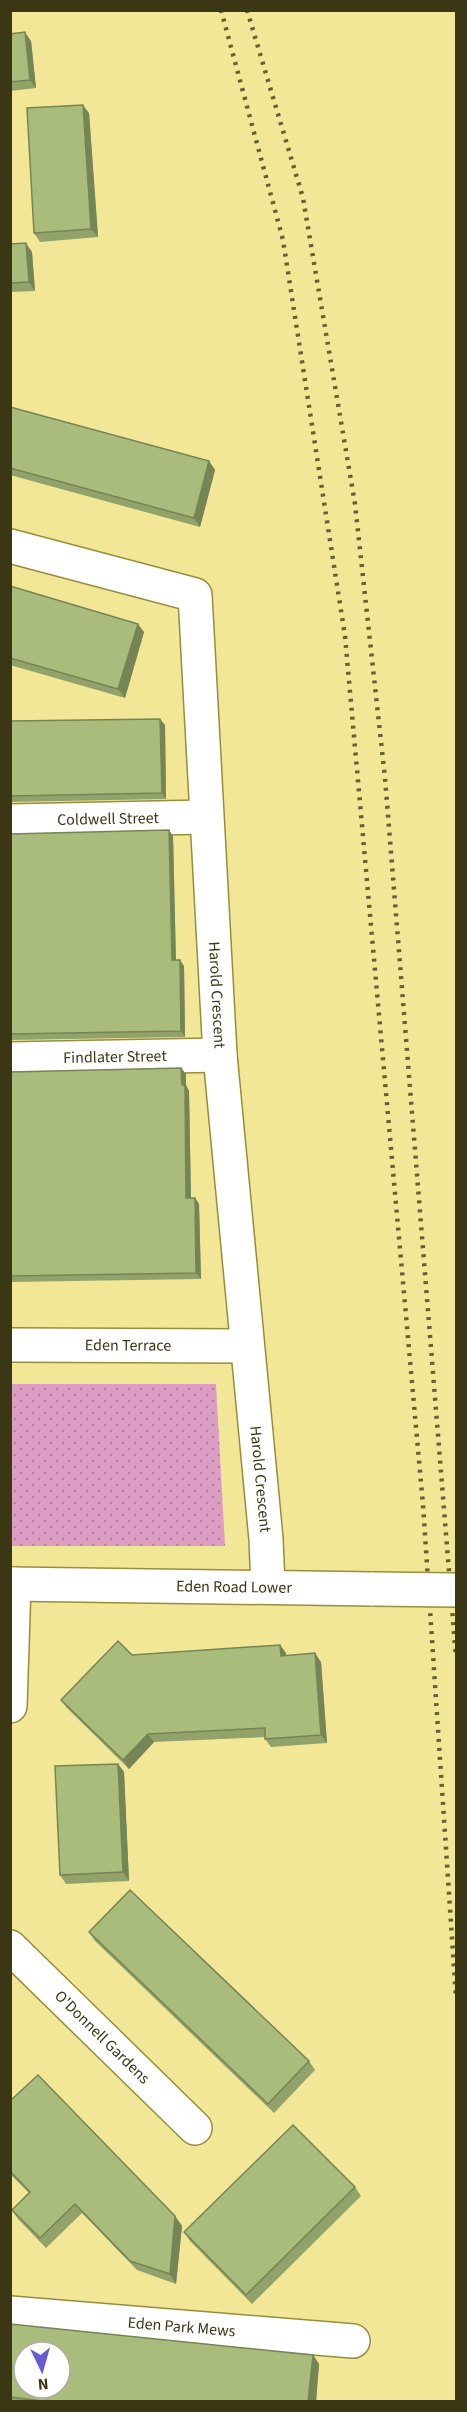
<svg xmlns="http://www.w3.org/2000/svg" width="467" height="2412" viewBox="0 0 467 2412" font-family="'Source Sans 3',sans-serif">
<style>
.park{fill:url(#park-dots)}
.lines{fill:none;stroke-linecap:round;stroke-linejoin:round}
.minor-casing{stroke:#978d3c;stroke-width:36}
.minor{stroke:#fff;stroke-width:33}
.rail{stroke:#666033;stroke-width:4.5;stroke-dasharray:3 6;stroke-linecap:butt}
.minor-bridge-casing{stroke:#978d3c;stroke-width:36;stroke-linecap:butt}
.minor-bridge{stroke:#fff;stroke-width:33}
.wall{fill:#91a26a}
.shaded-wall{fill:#768456}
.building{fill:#a9bc7b;stroke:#768456;stroke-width:1.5;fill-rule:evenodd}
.labels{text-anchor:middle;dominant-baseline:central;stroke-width:5;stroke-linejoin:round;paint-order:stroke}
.street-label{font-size:16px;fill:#3b3715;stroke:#fff}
</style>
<defs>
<pattern id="park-dots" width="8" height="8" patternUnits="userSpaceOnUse" patternTransform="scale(1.5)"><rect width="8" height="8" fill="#dd9ec5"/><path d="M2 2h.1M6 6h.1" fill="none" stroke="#b4829f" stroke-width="1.8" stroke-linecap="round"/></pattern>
</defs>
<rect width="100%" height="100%" fill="#f2e796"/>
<path class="park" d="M11 1384H216L225 1546H11Z"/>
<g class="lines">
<defs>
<g id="minor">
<path id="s1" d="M10 546 195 595 220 1055 266 1539 268 1586"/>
<path id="s2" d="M10 821 206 817"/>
<path id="s3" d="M10 1059 220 1055"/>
<path id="s4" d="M10 1345 247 1346"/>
<path id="s5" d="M10 1584 373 1589"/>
<path d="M10 1706 14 1584"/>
<path id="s6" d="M10 1947 195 2128"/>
<path id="s7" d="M10 2313 353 2341"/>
</g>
</defs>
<use href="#minor" class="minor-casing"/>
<use href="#minor" class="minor"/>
<g class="rail">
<path d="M221 10 283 240 345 636 423 1505 456 1998"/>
<path d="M247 10 303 198 355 504 385 778 456 1658"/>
</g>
<defs>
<path id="minor-bridge" d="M373 1589 456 1590"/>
</defs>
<use href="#minor-bridge" class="minor-bridge-casing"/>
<use href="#minor-bridge" class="minor-bridge"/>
</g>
<g class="wall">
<path d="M10 34 31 41 36 88 10 91Z"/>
<path d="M89 113 98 237 40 242 34 233Z"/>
<path d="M10 244 32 252 35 291 10 292Z"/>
<path d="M10 407 209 461 215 470 200 527 10 475Z"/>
<path d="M10 586 144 632 125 698 10 665Z"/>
<path d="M10 721 165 725 166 799 10 802Z"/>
<path d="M10 834 173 836 176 960 184 966 185 1037 10 1040Z"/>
<path d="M181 1068 186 1074V1085L189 1091 191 1198H195L199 1204 201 1279 10 1282V1072Z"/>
<path d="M280 1645 286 1653V1655L321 1662 327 1743 271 1747 265 1739V1737L154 1742 129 1769 67 1708 61 1700 132 1655Z"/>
<path d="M118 1764 124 1772 129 1881 66 1884 60 1875Z"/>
<path d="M89 1932 309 2061 315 2070 274 2113 95 1941Z"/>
<path d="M10 2101 175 2216 182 2226 176 2284 137 2270 82 2213 46 2248 18 2219 12 2210 29 2193 10 2174Z"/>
<path d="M355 2187 361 2196 252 2304 190 2241 184 2232Z"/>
<path d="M10 2324 313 2355 319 2364 316 2402H10Z"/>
</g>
<g class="shaded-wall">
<path d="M25 32 31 41 36 88 30 80Z"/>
<path d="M83 105 89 113 98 237 91 229Z"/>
<path d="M26 243 32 252 35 291 29 282Z"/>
<path d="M209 461 215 470 200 527 194 518Z"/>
<path d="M138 624 144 632 125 698 118 689Z"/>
<path d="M160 719 165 725 166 799 162 793Z"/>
<path d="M169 830 173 836 176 966 172 960Z"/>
<path d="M180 960 184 966 185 1037 181 1031Z"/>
<path d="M181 1068 186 1074V1085L189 1091 191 1204 186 1198Z"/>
<path d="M195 1198 199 1204 201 1279 196 1273Z"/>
<path d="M280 1645 286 1653 287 1664 281 1656Z"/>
<path d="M315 1653 321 1662 327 1743 321 1735Z"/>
<path d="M148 1734 154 1742 129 1769 123 1760Z"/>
<path d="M118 1764 124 1772 129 1881 123 1872Z"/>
<path d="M175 2216 182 2226 176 2284 170 2274Z"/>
<path d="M313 2355 319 2364 316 2402H308Z"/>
</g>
<g class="building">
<path d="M25 32 30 80 10 82V34Z"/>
<path d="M83 105 91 229 34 233 27 108Z"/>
<path d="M26 243 29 282 10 283V244Z"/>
<path d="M10 407 209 461 194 518 10 468Z"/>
<path d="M10 586 138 624 118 689 10 658Z"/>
<path d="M160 719 162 793 10 796V721Z"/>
<path d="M169 830 172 960H180L181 1031 10 1034V834Z"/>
<path d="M181 1068 182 1085H185L186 1198H195L196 1273 10 1276V1072Z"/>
<path d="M118 1641 132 1655 280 1645 281 1656 315 1653 321 1735 265 1739V1728L148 1734 123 1760 61 1700Z"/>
<path d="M118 1764 123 1872 60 1875 55 1766Z"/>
<path d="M130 1890 309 2061 268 2104 89 1932Z"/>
<path d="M38 2075 175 2216 170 2274 130 2261 75 2204 40 2238 12 2210 30 2192 10 2171V2101Z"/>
<path d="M293 2125 355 2187 246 2295 184 2232Z"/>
<path d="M10 2324 313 2355 308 2402H50L10 2397ZM24 2352H60V2388H24Z"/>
</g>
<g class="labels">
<g class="street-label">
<text stroke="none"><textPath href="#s2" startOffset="98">Coldwell Street</textPath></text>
<text stroke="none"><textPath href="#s1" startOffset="592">Harold Crescent</textPath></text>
<text stroke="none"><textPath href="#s3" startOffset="105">Findlater Street</textPath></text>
<text stroke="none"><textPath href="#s4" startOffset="118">Eden Terrace</textPath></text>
<text stroke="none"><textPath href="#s1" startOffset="1078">Harold Crescent</textPath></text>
<text stroke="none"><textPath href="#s5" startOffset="224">Eden Road Lower</textPath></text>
<text stroke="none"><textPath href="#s6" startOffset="129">O'Donnell Gardens</textPath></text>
<text stroke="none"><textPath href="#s7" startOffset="172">Eden Park Mews</textPath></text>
</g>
</g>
<rect width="467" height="2412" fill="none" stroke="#3b3715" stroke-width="24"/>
<g transform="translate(42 2370) rotate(175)"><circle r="28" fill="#ffffff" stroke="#b1afa1" stroke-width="1.5"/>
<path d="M0-4.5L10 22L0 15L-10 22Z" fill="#645bd5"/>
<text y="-9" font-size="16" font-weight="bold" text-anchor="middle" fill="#3b3715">N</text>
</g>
</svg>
